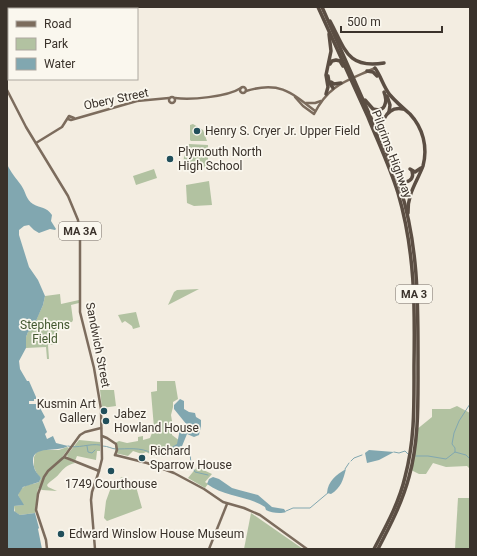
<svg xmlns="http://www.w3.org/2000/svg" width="477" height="556" viewBox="0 0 477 556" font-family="Roboto,sans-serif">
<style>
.green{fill:#b2c2a1}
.water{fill:#81a7b0}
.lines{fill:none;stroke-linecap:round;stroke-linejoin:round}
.stream{stroke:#81a7b0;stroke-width:1}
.major{stroke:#7c6c5d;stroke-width:2.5}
.highway{stroke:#5b4e43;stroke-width:3.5}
.poi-dot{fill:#214f5b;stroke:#faf7ee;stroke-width:1.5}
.labels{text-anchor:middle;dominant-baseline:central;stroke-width:3.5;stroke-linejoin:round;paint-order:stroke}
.shield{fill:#faf7ee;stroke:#746d66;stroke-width:1}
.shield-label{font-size:11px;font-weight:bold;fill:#3a322b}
.street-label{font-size:12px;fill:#3a322b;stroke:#faf7ee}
.poi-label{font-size:12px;fill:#3a322b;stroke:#faf7ee;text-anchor:start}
.park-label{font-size:12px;fill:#435830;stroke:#faf7ee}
</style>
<rect width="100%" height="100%" fill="#f3ede1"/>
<g class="green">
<path d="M193 124 203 130 207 141H191L190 140V125Z"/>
<path d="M189 144 208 145V167C199 168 190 171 183 165L184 157Z"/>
<path d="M154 169 157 178 136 185 133 176Z"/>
<path d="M209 181 212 205 194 206 187 203 186 185Z"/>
<path d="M199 289 168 305 174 292 177 290Z"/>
<path d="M60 294 61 304 79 300V303L71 305 73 320 72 322 58 324 57 344 48 345 49 359H47L46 347 26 348V337L28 332 32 329 43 305 45 296Z"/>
<path d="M136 312 140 327 133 329 132 326 125 321 122 323 118 315Z"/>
<path d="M157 381H175L178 399 173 402V407L171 415 172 421V435L180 441 179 446 182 450 177 455 169 453 154 456 146 452 142 454 133 451 128 456 115 453V443L119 441 127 443 138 441V437L143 436V440L150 438 154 428 151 392 157 391Z"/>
<path d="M100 390H114L116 406 102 408Z"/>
<path d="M457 406 470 413V469L467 466 446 467 433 463 426 474H419L411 470 416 430 432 417V409H450Z"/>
<path d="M79 440 100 442V451H97L96 460 77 456 75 461 68 458 67 455Z"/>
<path d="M67 447 69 448 62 457 75 463C67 465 64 468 59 474 56 478 51 480 47 485L48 487 57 491 42 490 38 488 35 513 20 515 15 512 14 506 23 505 18 495C23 483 29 486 39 482L41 478 37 474 34 467V457L36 453 41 450H59Z"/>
<path d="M197 467 212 474 205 482 208 484 205 488 188 478Z"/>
<path d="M121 477 135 483 142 508 107 521 104 518 106 501 114 479 119 482Z"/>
<path d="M458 498H470V549H455Z"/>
<path d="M251 513 303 549H244Z"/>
</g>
<g class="water">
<path d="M7 164C11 173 16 178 21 185 26 192 26 200 33 204 41 209 46 206 52 215L51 221 56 229 55 230 50 229 39 233 34 230 29 225 24 226 19 230V235L29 267 38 280 45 296 43 305 32 330 28 332 26 337V348L19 361 20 369 27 381H29L36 397V399H34V401H29V404H36L39 406 45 417 42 420 47 432 45 434 47 439 53 436 56 443 68 446C55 454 25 442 35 470 37 474 39 475 41 478L39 482 23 487 18 495 24 505 14 506V511L20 515 35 513 39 528 38 529 42 549H7Z"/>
<path d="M180 399 184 401V409L189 412 195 413 196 417 201 420V426L199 435 194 437 187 434 180 451C176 452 174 454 171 455 165 457 159 456 154 455L159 451 163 452 177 444 180 429 187 425 174 409V405Z"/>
<path d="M369 450 394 452 379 460 367 463 365 453Z"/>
<path d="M346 469C343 480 341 488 331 494L327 493C328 481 336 475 346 469Z"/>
<path d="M213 477 219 479 232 488 239 490 258 495 272 507 284 509 286 512C281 514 271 513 266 510L265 507C249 496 224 497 207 484L209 479Z"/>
</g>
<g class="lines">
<g class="stream">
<path d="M68 446C77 449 90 443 100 445"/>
<path d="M87 446 88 452 92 453 95 450"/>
<path d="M103 446C108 446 112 449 116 449 126 449 142 447 151 453"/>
<path d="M181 450 184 451"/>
<path d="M187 452 190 453 191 464 195 472 208 475"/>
<path d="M394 452 399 453 405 451 408 454"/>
<path d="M455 452V448L452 444 454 433 459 421 470 404"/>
<path d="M416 456H428L446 459 455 452 466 455 470 459"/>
<path d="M351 461 354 458 362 455"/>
<path d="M345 469 349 463"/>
<path d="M286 511 293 508H310L329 492"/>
</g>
<g class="major">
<circle cx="243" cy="90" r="3"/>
<path d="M7 90 26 127 68 196 78 220 80 239V312L94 368 101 409 102 459 99 471 92 492 91 500 95 549"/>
<path d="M246 91C278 81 290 91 315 111"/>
<circle cx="172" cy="100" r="3"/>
<path d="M295 97 303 106 314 114C329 84 347 81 375 68"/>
<path d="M175 98C191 100 227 97 241 88"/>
<path d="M306 103H315L321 101"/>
<path d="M68 119 71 120 137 101 169 98"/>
<path d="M36 143 62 127 69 116 74 118"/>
<path d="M102 436 107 438 116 444 117 450 115 455"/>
<path d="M115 455 147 463 174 473 204 489 223 502 244 508 260 515 307 549"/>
<path d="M64 457 99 471"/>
<path d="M47 549 46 540 36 510 38 494 44 477 48 471 64 457 80 435 85 432 101 428"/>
<path d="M209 549 227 504"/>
</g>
<g class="highway">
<path d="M318 7C335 44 351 80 368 117 378 142 390 167 398 193 415 251 415 306 414 366 414 404 415 440 405 477 399 503 386 526 374 549"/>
<path d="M322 7C338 44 355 81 371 118 381 141 392 163 400 187 419 248 418 304 418 366 418 403 419 441 409 477 402 503 390 526 378 549"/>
<path d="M330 21C345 49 347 69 384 63"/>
<path d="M330 64 332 61 336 60 340 61 343 66"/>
<path d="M375 68C381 76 383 86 390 95 396 102 403 108 410 114 423 128 428 147 423 166 417 182 407 194 408 213"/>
<path d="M367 71 373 72 377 76"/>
<path d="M328 76 329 82 333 88"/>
<path d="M331 82 334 84 341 83"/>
<path d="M326 94 328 87 326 75 331 51 329 34"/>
<path d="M387 96 390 105 389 112"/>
<path d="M365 100 373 109C385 113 388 102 384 92"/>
<path d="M384 119C388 111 394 107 403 109"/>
<path d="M395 168 401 179 406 182C411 181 414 177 412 171"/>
<path d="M410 169 415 172 421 168"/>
</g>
</g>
<g class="poi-dot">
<circle cx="197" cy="131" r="4"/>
<circle cx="170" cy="159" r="4"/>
<circle cx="104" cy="411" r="4"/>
<circle cx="106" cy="421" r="4"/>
<circle cx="142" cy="458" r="4"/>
<circle cx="111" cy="471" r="4"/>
<circle cx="61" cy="534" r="4"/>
</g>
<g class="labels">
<g class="shield">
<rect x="59" y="222" width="42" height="18" rx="3"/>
<rect x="396" y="285" width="36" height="18" rx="3"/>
</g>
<g class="shield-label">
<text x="80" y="231">MA 3A</text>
<text x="414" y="294">MA 3</text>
</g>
<g class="street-label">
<text transform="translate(116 99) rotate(-12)">Obery Street</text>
<text transform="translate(392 154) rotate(69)">Pilgrims Highway</text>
<text transform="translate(98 345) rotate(79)">Sandwich Street</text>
</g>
<g class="poi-label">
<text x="205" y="131">Henry S. Cryer Jr. Upper Field</text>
<text x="178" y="152">Plymouth North<tspan x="178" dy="14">High School</tspan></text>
<text x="96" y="404" text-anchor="end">Kusmin Art<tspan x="96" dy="14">Gallery</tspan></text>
<text x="114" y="414">Jabez<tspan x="114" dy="14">Howland House</tspan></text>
<text x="150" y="451">Richard<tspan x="150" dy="14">Sparrow House</tspan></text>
<text x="111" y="484" text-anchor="middle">1749 Courthouse</text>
<text x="69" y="534">Edward Winslow House Museum</text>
</g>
<g class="park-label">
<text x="45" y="325">Stephens<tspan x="45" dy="14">Field</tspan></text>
</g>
</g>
<rect width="477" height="556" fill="none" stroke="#3a322b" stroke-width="16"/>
<rect x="8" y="8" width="130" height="72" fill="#faf7ee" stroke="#ada8a0"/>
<rect x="16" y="21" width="20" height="6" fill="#7c6c5d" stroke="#ada8a0"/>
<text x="44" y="28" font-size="12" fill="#3a322b">Road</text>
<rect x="16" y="38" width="20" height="12" fill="#b2c2a1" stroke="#ada8a0"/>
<text x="44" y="48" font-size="12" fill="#3a322b">Park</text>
<rect x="16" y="58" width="20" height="12" fill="#81a7b0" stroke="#ada8a0"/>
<text x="44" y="68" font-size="12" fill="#3a322b">Water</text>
<path d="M341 26v6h101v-6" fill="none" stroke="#3a322b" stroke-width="2"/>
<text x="347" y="26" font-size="12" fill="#3a322b" stroke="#faf7ee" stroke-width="3" paint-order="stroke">500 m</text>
</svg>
